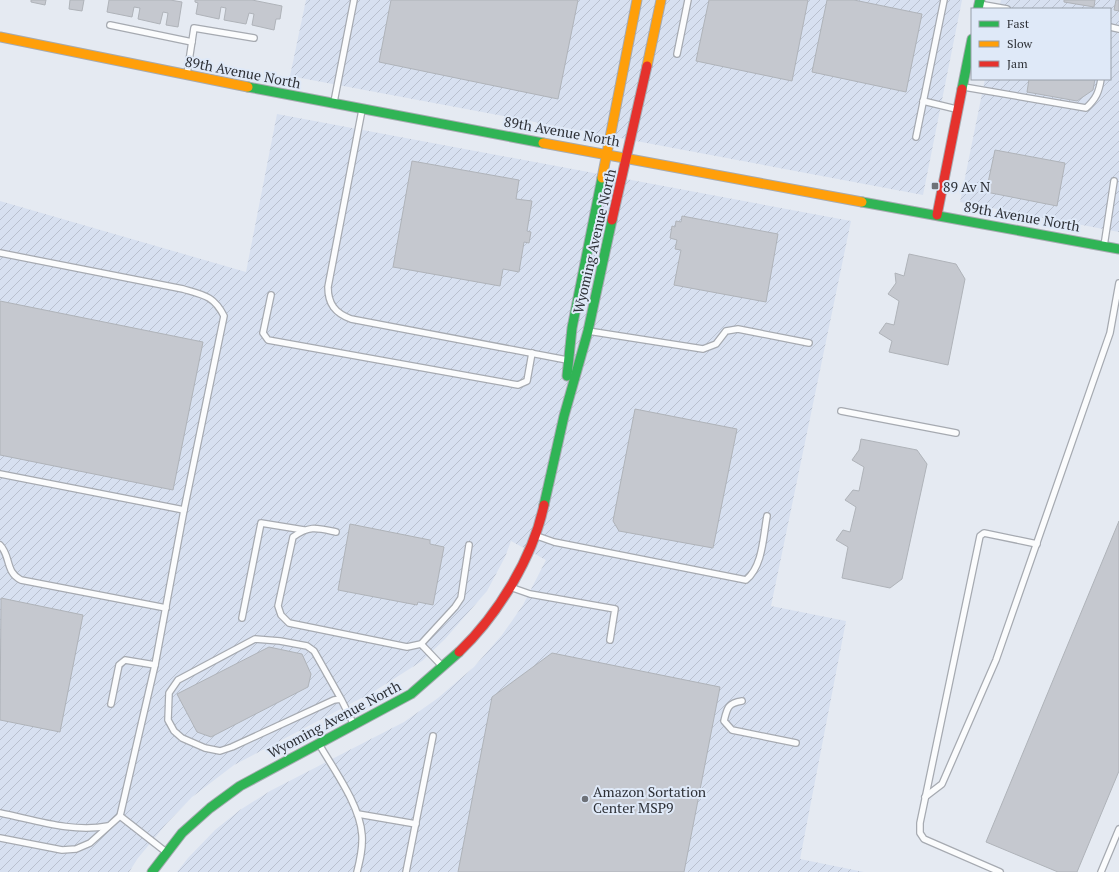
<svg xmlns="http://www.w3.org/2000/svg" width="1119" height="872" viewBox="0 0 1119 872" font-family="'PT Serif',serif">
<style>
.industrial{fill:url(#industrial-furrows)}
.building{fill:#c5c8cf;stroke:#afb3b9}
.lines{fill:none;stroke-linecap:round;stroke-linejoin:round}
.lane-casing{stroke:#a6aab1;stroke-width:8}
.fast-casing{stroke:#a6aab1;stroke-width:11}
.slow-casing{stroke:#a6aab1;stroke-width:11}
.jam-casing{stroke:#a6aab1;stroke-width:11}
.lane{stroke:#fbfcfd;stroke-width:5.5}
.fast{stroke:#30b455;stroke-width:9}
.slow{stroke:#ff9f0a;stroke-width:9}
.jam{stroke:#e5322d;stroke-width:9}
.poi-dot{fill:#6d7178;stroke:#dfe9f8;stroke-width:1.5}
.labels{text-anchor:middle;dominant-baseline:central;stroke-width:4;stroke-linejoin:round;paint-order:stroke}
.street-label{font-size:14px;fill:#2d3036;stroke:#dfe9f8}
.poi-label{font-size:14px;fill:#2d3036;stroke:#dfe9f8;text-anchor:start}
</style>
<defs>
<pattern id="industrial-furrows" width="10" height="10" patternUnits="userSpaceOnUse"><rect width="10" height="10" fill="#d7e0f0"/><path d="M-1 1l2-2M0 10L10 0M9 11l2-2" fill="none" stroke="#b9c0ce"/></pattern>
</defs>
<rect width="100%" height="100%" fill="#e5eaf2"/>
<g class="industrial">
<path d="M306 0H962L923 195 290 76Z"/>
<path d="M1001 0H1119V232L960 202 985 79H1110V9H999Z"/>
<path d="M277 114 851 221 771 606 846 621 800 859 864 872H177L188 858 215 830 240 810 270 791 404 722 438 698 474 667 502 635 523 605 546 560 511 541 505 557 487 591 445 639 422 661 373 692 234 765 192 797 167 823 138 858 129 872H0V201L246 272Z"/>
</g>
<g class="building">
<path d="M31 0H46L45 5 31 2Z"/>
<path d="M70 0H84L82 11 69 9Z"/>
<path d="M109 0H170L182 2 178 27 166 25 168 13 163 12 160 24 138 19 140 8 134 7 132 17 107 12Z"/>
<path d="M195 0H252L282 6 280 19H276L274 30 252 25 254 14 249 13 246 24 224 20 226 8 221 7 219 19 196 14 198 3 195 2Z"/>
<path d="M391 0H578L558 99 379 62Z"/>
<path d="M709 0H808L792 81 696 61Z"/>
<path d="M827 0H854L922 14 906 92 812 72Z"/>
<path d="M1064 0H1095L1094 7 1064 2Z"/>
<path d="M1116 0H1119V11L1114 10Z"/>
<path d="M1029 79H1095L1093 90 1077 101 1027 92Z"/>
<path d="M995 150 1065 163 1057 206 986 192Z"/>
<path d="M412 161 519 180 516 199 532 201 527 231 531 232 529 243 524 242 519 272 503 269 500 286 393 267Z"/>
<path d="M682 216 778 234 766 302 674 285 681 250 675 249 677 240 670 238 672 226 675 227 676 221 681 222Z"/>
<path d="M909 254 956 264 965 279 948 365 889 352 892 341 879 333 886 323 894 325 899 301 888 294 896 283 895 273 904 276Z"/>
<path d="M0 301 203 342 173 490 0 455Z"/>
<path d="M635 409 737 429 713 548 619 531 613 521Z"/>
<path d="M861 439 917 450 927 464 902 579 890 588 842 578 848 547 836 540 843 530 850 532 856 507 845 500 853 490 859 491 864 467 852 460 859 450Z"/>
<path d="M1119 521V771L1077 872H1058L986 842Z"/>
<path d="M350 524 430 540V544L444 547 433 605 418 602 417 605 338 590Z"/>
<path d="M1 598 83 615 60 732 0 720Z"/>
<path d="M269 647 302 654 311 674 308 687 211 737 197 732 177 694Z"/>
<path d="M552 653 720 687 684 872H458L492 697Z"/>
</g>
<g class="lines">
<defs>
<g id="lane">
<path d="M979 4 1007 9"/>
<path d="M110 25 192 42"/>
<path d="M1110 27 1119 29"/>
<path d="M677 54 688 0"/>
<path d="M187 74 194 28 254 38"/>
<path d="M964 87 1086 108C1096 99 1099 92 1101 79"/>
<path d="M923 101 956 109"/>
<path d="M334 102 354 0"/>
<path d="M362 110 328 287C328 304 335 313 351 319L567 360"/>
<path d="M916 137 944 0"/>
<path d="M1104 246 1114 181"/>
<path d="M0 253 183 289C204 295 214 296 224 316L184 510 155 665 120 816 90 843 76 849 62 850 0 838"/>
<path d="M271 295 263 333 268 340 518 385 527 381 532 353"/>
<path d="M588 331 703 349 716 344 726 331 738 329 809 343"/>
<path d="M841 411 956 433"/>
<path d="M0 474 184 510"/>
<path d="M336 532C317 528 310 525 293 537L278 606 281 615 289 623 407 647 421 644 455 607 461 598 469 545"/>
<path d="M537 536 554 542 746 580C763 566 763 537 767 516"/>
<path d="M0 545C11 556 5 572 21 580L166 608"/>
<path d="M510 587 530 594 615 609 610 640"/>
<path d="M242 618 261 523 304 530"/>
<path d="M421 644 442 666"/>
<path d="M341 699 314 651 307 646 280 641 255 639 178 680 169 693 168 720 174 731 182 738 205 748 220 751 232 747 334 700 341 699 354 725"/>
<path d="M742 701C728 703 727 708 724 721L732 730 796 743"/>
<path d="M111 704 119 665 125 660 155 665"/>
<path d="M319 744C334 770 360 805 362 835 363 848 360 860 357 872"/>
<path d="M925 797 942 784 996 660 1110 333 1119 283"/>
<path d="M0 813C35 820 72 833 108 826"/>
<path d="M358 814 416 824"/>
<path d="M120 816 166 852"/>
<path d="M406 872 433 736"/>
<path d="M1000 872 924 839 920 833V823L980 536 984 533 1037 544"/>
<path d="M1101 872 1119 829"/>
</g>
<g id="fast">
<path d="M978 9 980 0"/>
<path d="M248 87 543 143"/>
<path d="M962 89 972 39"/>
<path d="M862 202 1119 249"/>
<path d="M567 376 572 328 602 178"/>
<path d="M544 505 564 416 588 331 612 220"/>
<path d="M152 872 182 833 210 808 240 786 411 694 459 652"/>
</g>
<g id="slow">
<path d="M0 37 248 87"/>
<path d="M647 66 661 0"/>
<path d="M543 143 862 202"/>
<path d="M602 178 637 0"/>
</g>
<g id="jam">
<path d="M937 215 962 89"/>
<path d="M612 220 647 66"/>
<path d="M459 652C498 615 533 557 544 505"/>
</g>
</defs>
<use href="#lane" class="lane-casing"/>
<use href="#fast" class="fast-casing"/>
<use href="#slow" class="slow-casing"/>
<use href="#jam" class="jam-casing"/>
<use href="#lane" class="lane"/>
<use href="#fast" class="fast"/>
<use href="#slow" class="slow"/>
<use href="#jam" class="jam"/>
</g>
<g class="poi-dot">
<rect x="931" y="182" width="8" height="8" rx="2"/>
<circle cx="585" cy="799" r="4"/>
</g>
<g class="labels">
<g class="street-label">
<text transform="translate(243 72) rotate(11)">89th Avenue North</text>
<text transform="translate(562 131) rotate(10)">89th Avenue North</text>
<text transform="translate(1022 216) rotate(10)">89th Avenue North</text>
<text transform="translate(594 241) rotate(-77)">Wyoming Avenue North</text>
<text transform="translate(334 719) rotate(-28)">Wyoming Avenue North</text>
</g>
<g class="poi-label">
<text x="943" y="186">89 Av N</text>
<text x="593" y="791">Amazon Sortation<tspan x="593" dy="16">Center MSP9</tspan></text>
</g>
</g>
<rect x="971" y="8" width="140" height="72" fill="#dfe9f8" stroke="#989faa"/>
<rect x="979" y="21" width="20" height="6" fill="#30b455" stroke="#989faa"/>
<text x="1007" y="28" font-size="12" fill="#2d3036">Fast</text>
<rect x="979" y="41" width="20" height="6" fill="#ff9f0a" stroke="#989faa"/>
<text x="1007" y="48" font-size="12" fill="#2d3036">Slow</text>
<rect x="979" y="61" width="20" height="6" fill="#e5322d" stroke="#989faa"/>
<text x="1007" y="68" font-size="12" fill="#2d3036">Jam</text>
</svg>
